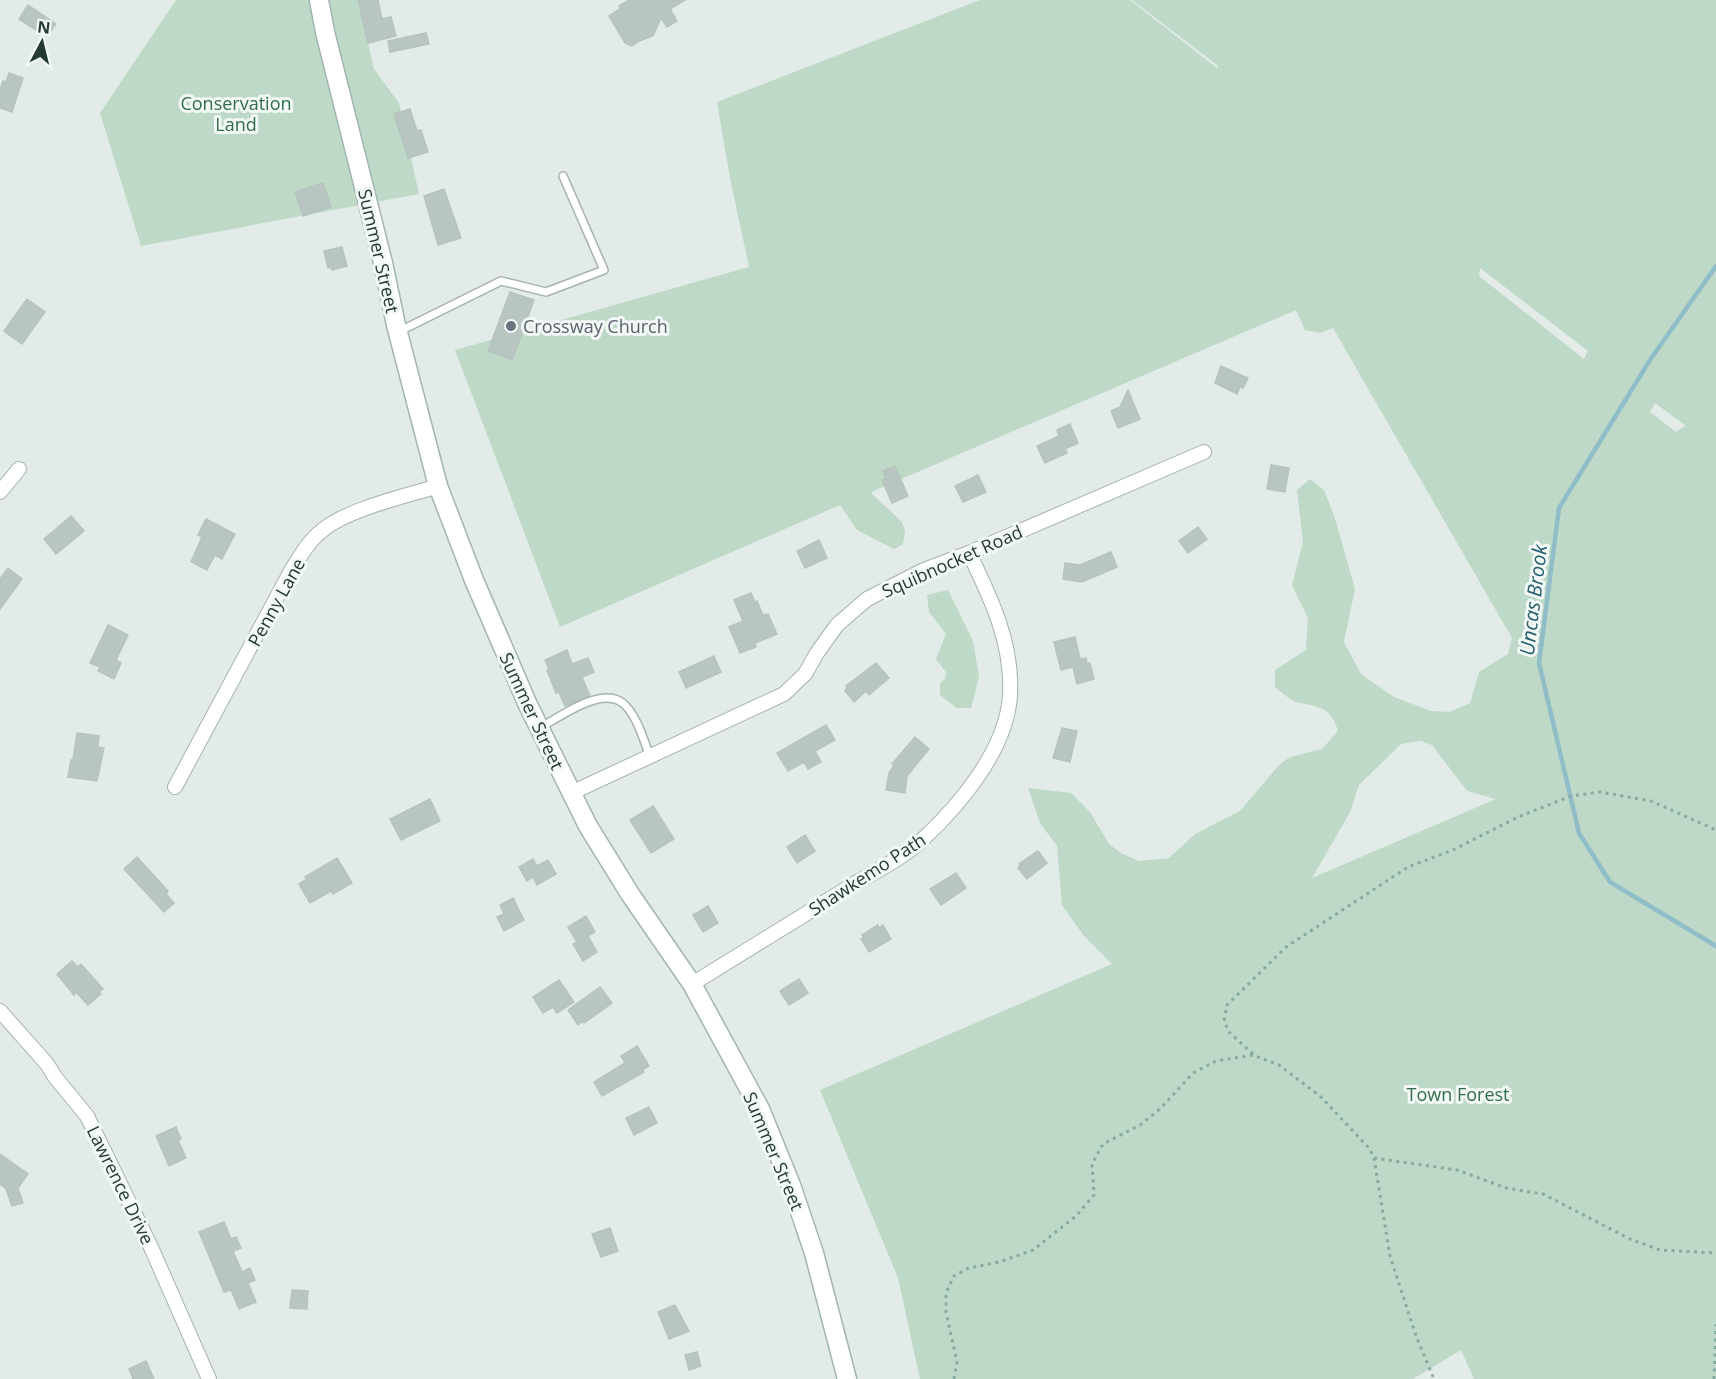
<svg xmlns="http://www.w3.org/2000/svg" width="1716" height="1379" viewBox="0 0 1716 1379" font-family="'Open Sans',sans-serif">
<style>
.green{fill:#bed9c7;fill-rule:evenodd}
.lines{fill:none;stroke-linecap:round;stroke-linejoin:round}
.stream{stroke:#91bdc9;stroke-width:4.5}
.building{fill:#b8c5c1;stroke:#b6c4bf;stroke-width:1.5}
.lane-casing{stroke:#a5b2ae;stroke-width:10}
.street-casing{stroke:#a5b2ae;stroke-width:16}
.secondary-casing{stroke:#a2b5b0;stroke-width:21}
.path{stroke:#86aba1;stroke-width:3;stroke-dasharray:3 4.5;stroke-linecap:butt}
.lane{stroke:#fff;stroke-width:7}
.street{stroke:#fff;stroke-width:14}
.secondary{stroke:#fff;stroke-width:18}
.worship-dot{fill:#6b7280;stroke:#f2f8f5;stroke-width:2}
.labels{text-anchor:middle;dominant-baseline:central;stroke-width:6;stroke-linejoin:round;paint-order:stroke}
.park-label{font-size:18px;fill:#336c4c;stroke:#f2f8f5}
.street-label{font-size:18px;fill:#243a35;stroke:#f2f8f5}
.worship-label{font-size:18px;fill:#5b616d;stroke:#f2f8f5;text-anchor:start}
.water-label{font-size:20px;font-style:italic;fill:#255e6f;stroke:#f2f8f5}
</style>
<rect width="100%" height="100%" fill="#e2ebe7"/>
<g class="green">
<path d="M176 0H358L374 69 399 103 419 194 141 246 100 113Z"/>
<path d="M980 0H1130L1218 69 1217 65 1132 0H1716V1379H1474L1461 1350 1413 1379H920L898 1278 820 1090 1112 964 1084 936 1062 905 1057 846 1040 823 1028 788 1071 793 1090 812 1109 844 1121 853 1139 861 1169 858 1195 834 1240 811 1279 765 1290 757 1322 749 1338 731C1331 704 1316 708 1294 701 1287 698 1281 691 1275 687V670L1306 650 1308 618 1292 585 1303 542 1297 490 1310 479 1324 490 1334 515 1355 589 1344 642 1361 674 1394 697 1431 711 1450 712 1470 703 1479 672 1508 654 1512 638 1333 328 1320 333 1305 330 1296 310 871 492 873 495 902 522 905 531 903 544 894 549 857 530 840 505 560 627 455 350 749 267 730 178 717 102ZM1480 268 1588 351 1584 359 1479 276ZM1655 403 1685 425V426L1676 432 1650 412ZM1420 741 1432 745 1467 791 1496 799 1312 878 1350 812 1359 785 1401 744Z"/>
<path d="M948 590 973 641 979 677 971 708H957L940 695V683L945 679 946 672 936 659 946 634 929 612 927 595Z"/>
</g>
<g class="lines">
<path class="stream" d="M1716 266 1650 360 1559 508 1539 663 1579 833 1610 882 1716 946"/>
</g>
<g class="building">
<path d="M358 0H378L382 19 391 17 396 36 368 43Z"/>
<path d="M629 0H685L670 9 677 21 667 27 661 18 653 36 639 41 632 46 625 43 609 16 621 8 619 6Z"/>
<path d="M28 5 56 24 48 35 40 30 39 32 19 19Z"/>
<path d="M426 33 429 44 390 52 388 41Z"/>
<path d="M9 73 23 78 12 112 0 108V90L3 81 6 82Z"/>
<path d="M410 109 417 131 421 130 428 152 408 158 394 114Z"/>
<path d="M323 183 331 207 303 216 295 192Z"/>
<path d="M444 189 461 238 438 245 424 196Z"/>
<path d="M342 247 347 266 332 270 331 267 328 268 324 251Z"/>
<path d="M510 292 534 300 512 360 488 351Z"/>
<path d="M27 299 45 312 22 344 4 331Z"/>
<path d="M1221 366 1248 378 1243 388 1240 387 1237 394 1215 383Z"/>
<path d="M1128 390 1140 419 1118 428 1111 411 1120 407Z"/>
<path d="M1070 424 1078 443 1065 449 1067 453 1045 463 1037 446 1059 436 1057 430Z"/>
<path d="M1271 465 1289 468 1285 492 1267 489Z"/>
<path d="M895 466 908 496 892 503 882 480 886 479 883 471Z"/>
<path d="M978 475 986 492 963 502 955 486Z"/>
<path d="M71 516 84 531 56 554 44 539Z"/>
<path d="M206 519 235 534 222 559 215 555 207 570 191 562 202 537 198 535Z"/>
<path d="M1198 527 1207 539 1188 553 1179 541Z"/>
<path d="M819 540 827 558 805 568 797 551Z"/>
<path d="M1111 552 1117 567 1082 582 1063 579 1065 563 1080 565Z"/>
<path d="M8 568 22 579 0 609V579Z"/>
<path d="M751 593 755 602 757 601 763 615 768 614 777 634 755 643 756 647 740 653 729 627 743 621 734 600Z"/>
<path d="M108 625 128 635 116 660 121 663 114 679 98 671 100 667 90 663Z"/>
<path d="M1075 637 1080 659 1086 658 1087 664 1090 663 1094 679 1077 684 1073 667 1061 670 1054 642Z"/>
<path d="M567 650 572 664 588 658 594 672 582 677 590 696 565 706 559 692 556 693 547 670 549 669 545 660Z"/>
<path d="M714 656 721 672 686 688 679 672Z"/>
<path d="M876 663 889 678 869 695 866 691 854 702 845 691 847 688 846 686Z"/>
<path d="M826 725 835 740 815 751 821 762 808 769 804 762 788 771 777 753Z"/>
<path d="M1062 728 1077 731 1070 762 1053 758Z"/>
<path d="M77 733 99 736 98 747 104 748 97 781 68 777 71 760H73Z"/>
<path d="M915 737 929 749 907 776 905 793 886 790 889 773 894 766 892 764Z"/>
<path d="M430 799 440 821 401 840 390 819Z"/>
<path d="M653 806 674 839 651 853 630 820Z"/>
<path d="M805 835 815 851 797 863 787 847Z"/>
<path d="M1038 851 1047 863 1027 879 1018 868 1020 866 1019 864Z"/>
<path d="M137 857 168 891 166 894 174 903 164 912 124 869Z"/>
<path d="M337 858 352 883 333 894 331 891 310 903 299 884 307 879 305 877Z"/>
<path d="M533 859 537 866 548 860 556 874 537 885 533 877 527 881 519 867Z"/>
<path d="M956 873 966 888 941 905 930 889Z"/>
<path d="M513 898 524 920 504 931 497 917 504 914 500 905Z"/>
<path d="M708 906 718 923 703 932 693 915Z"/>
<path d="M586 916 595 932 588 936 597 952 583 961 573 944 577 942 568 927Z"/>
<path d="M878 925 879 928 883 925 891 939 869 952 861 939 864 937 862 935Z"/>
<path d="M72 961 78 967 81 964 103 989 99 992 101 994 88 1005 76 992 74 995 57 974Z"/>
<path d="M799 979 808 993 789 1005 780 991Z"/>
<path d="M559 980 574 1002 557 1013 553 1007 543 1013 533 997Z"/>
<path d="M600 987 612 1003 584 1023 583 1021 578 1025 568 1010Z"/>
<path d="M637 1046 649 1066 642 1070 644 1072 602 1096 594 1082 625 1063 621 1056Z"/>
<path d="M649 1107 657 1123 634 1135 626 1118Z"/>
<path d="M176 1127 181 1139 178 1140 186 1158 169 1166 156 1136Z"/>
<path d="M0 1154 28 1174 18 1188 23 1203 12 1206 6 1189 0 1184Z"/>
<path d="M224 1222 231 1239 236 1237 241 1248 233 1251 242 1272 250 1268 255 1280 248 1283 256 1302 239 1309 231 1290 224 1292 199 1232Z"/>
<path d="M610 1228 618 1251 601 1257 592 1234Z"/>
<path d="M292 1290 308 1291 307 1309 290 1308Z"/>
<path d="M675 1305 689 1331 669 1339 658 1312Z"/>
<path d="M697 1352 701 1366 689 1370 685 1355Z"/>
<path d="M146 1361 154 1379H133L129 1369Z"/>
</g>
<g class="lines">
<defs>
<g id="lane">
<path d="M398 332 501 281 546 292 604 270 563 176"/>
<path d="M541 727C562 716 605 683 626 706 638 719 644 741 650 757"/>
</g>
<g id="street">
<path d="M0 492 19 469"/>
<path d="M175 787 292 569C301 555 310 539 324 529 349 509 406 496 438 486"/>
<path d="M571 793 784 694 805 674 817 653 837 625 867 599 924 570 969 553 1204 452"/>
<path d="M692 984C743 952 795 921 846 889 870 874 902 859 922 840 960 805 1007 749 1010 695 1013 644 991 598 969 553"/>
<path d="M0 1011 47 1064 55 1077 87 1116 150 1245 209 1379"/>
</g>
<path id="secondary" d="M319 0 325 32 383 263 396 325 438 486 474 580 528 705 588 826 630 894 692 984 760 1109 791 1185 814 1253 847 1379"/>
</defs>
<use href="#lane" class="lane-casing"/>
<use href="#street" class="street-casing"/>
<use href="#secondary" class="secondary-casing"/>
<g class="path">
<path d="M1253 1054 1229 1032 1224 1021 1227 1005 1286 947 1408 867 1453 850 1518 817 1571 796 1600 792 1651 801 1716 830"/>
<path d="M1374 1158 1457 1170 1506 1188 1543 1194 1630 1239 1660 1250 1716 1253"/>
<path d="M954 1379 957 1362 946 1312V1293L954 1276 969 1268 999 1262 1033 1250 1076 1216 1094 1195 1092 1164 1103 1144 1140 1125 1160 1109 1193 1073 1216 1061 1253 1055 1279 1065 1320 1096 1369 1148 1374 1158 1390 1256 1416 1336 1434 1379"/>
<path d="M1714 1379 1716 1324"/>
</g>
<use href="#lane" class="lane"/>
<use href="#street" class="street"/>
<use href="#secondary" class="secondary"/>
</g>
<circle class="worship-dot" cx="511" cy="326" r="6"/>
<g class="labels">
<g class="park-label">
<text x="236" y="103">Conservation<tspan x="236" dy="21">Land</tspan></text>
<text x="1458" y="1094">Town Forest</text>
</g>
<g class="street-label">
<text transform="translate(379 251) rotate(77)">Summer Street</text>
<text transform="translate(952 561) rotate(-24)">Squibnocket Road</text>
<text transform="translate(276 602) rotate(-61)">Penny Lane</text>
<text transform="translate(532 711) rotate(65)">Summer Street</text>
<text transform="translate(867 874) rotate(-33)">Shawkemo Path</text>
<text transform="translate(774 1151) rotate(67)">Summer Street</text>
<text transform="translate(121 1185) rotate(64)">Lawrence Drive</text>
</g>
<g class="worship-label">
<text x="523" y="326">Crossway Church</text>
</g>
<g class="water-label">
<text transform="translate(1533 600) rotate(-83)">Uncas Brook</text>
</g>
</g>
<g transform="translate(42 42) rotate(7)" stroke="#f2f8f5" stroke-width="4.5" paint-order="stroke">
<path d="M0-4.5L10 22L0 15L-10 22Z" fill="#243a35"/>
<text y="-9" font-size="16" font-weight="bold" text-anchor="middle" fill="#243a35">N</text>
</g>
</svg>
